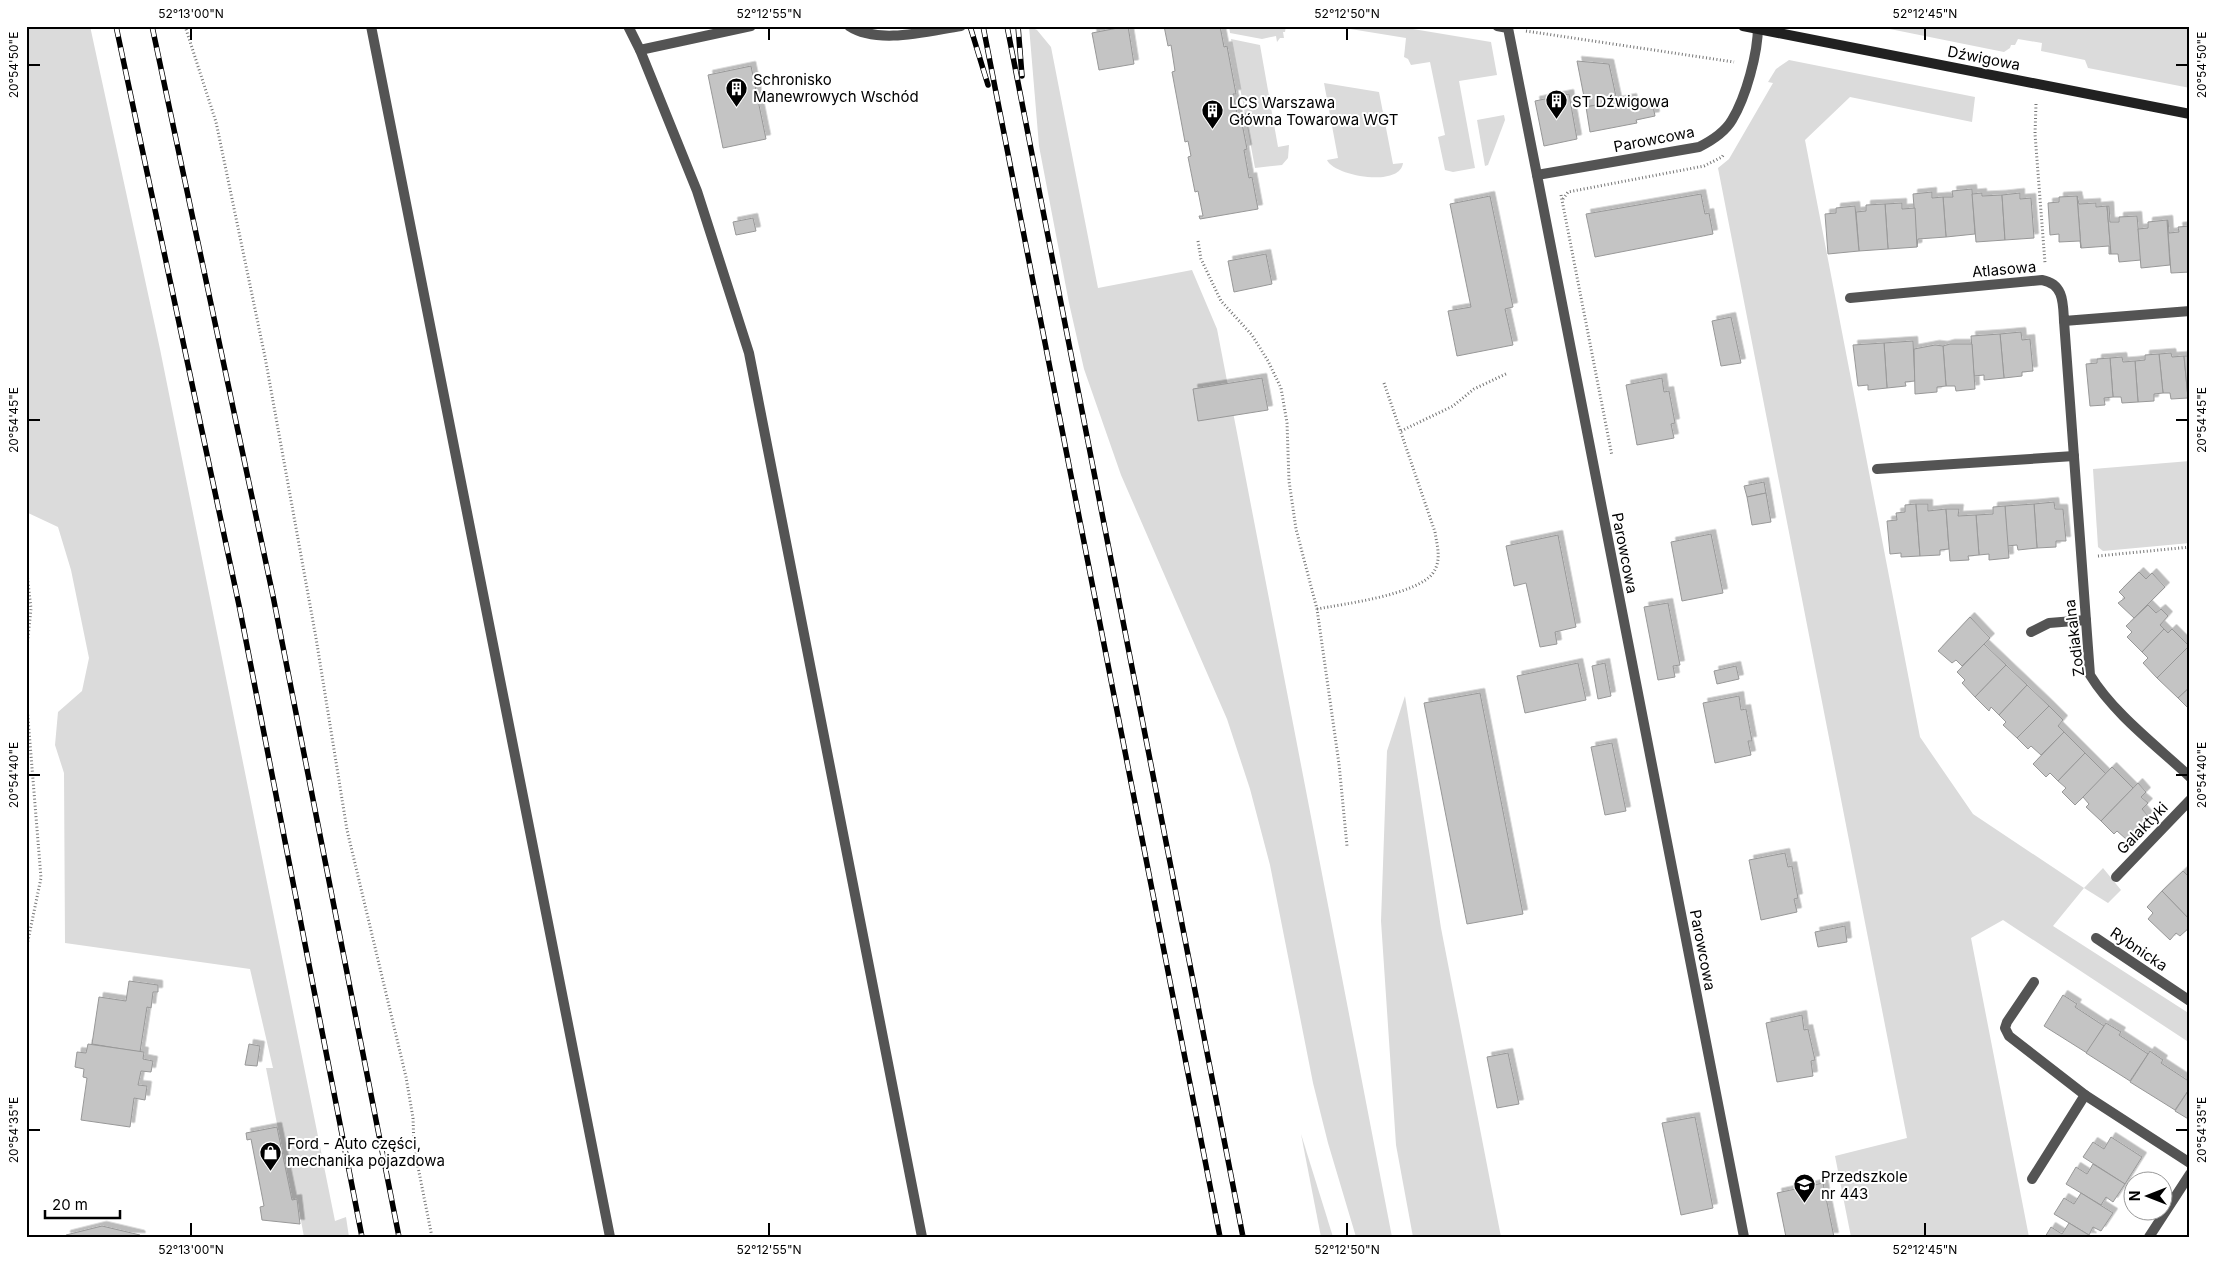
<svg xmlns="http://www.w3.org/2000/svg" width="2216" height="1263" viewBox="0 0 2216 1263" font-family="Inter,sans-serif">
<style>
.green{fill:#dbdbdb}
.building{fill:#c4c4c4;stroke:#989898;filter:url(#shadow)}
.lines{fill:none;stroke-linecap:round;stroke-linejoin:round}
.path{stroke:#767676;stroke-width:3;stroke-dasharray:1 2.5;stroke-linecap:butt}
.lane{stroke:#545454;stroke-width:10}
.street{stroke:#545454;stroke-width:10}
.secondary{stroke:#212121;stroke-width:10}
.rail-casing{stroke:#000;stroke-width:5.5}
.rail{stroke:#fff;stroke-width:4;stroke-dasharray:11;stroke-linecap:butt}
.ticks{fill:none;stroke:#000;stroke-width:2}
.labels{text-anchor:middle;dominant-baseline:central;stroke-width:4;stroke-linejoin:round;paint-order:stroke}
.street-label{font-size:15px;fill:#000;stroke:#fff}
.poi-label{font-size:15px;fill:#000;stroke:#fff;text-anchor:start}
.neatline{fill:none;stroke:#000;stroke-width:2}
.ticks-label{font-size:12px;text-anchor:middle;fill:#000}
</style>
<defs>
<filter id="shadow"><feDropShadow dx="4.5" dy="-4.5" stdDeviation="0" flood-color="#0004"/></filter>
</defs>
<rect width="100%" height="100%" fill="#fff"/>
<g class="green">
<path d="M26 26H90L160 349 335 1221 346 1217 349 1237H304L297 1199 292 1200 266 1068H273L250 969 65 943 64 773 55 745 58 712 82 691 89 658 71 570 58 527 26 512Z"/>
<path d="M1029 26 1037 30 1051 47 1098 288 1192 270 1217 329 1392 1237H1356L1328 1143 1313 1083 1270 865 1250 789 1227 719 1121 475 1084 369 1069 303 1039 146Z"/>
<path d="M1229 26H1286L1285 32H1283L1284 38H1280L1277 42 1276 36 1262 39 1230 33Z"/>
<path d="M1332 26H1395L1491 42 1497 75 1459 81 1475 168 1453 172 1445 170 1438 137 1445 135 1430 62 1411 65 1408 59 1404 57 1406 38Z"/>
<path d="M1875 26H2190V88L2088 68 2085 60 2041 51 2042 43 2018 39 2015 45H2011L2010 48 2004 52Z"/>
<path d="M1231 39 1260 45 1278 147 1289 145 1288 158 1282 165 1255 168Z"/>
<path d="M1789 60 1975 97 1972 122 1850 97 1805 140 1920 737 1973 814 2084 888 2103 868 2121 890 2108 903 2084 888 2053 926 2190 1014V1043L2003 920 1971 938 2029 1237H1851L1835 1156 1907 1138 1718 168 1729 159 1773 83 1768 82 1776 69Z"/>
<path d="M1324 83 1379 92 1393 164 1403 163C1400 188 1334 176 1327 160L1338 158Z"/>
<path d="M1504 115 1505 120 1488 165 1485 166 1477 120Z"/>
<path d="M2190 461V543L2103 551 2098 547 2093 469Z"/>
<path d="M1405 696 1441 928 1501 1237H1413L1396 1145 1381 921 1387 751Z"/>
<path d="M1301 1134 1333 1237H1321Z"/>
</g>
<g class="building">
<path d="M1128 26 1134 64 1099 70 1092 33Z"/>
<path d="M1164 26H1220L1224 47 1227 46 1236 94H1233L1238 118H1241L1247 149 1244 150 1249 178 1252 177 1258 209 1200 219 1199 216H1203L1198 191 1195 192 1188 157 1191 156 1188 141 1185 142 1172 72 1175 71 1171 45 1168 46Z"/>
<path d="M1577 61 1609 64 1617 101 1586 107Z"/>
<path d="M751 66 766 139 723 148 708 75Z"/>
<path d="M1569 94 1577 139 1544 146 1535 101Z"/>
<path d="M1632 98 1634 109 1653 106 1655 116 1636 120 1637 123 1590 132 1586 107Z"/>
<path d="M1972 189 1975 234 1946 237 1943 197H1953L1952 191Z"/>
<path d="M1932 192V198L1943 197 1946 237 1918 239 1917 247 1913 194Z"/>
<path d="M1982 193V196L2002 195 2005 240 1976 242 1972 194Z"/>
<path d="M2020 193V199L2031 198 2034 238 2005 240 2002 195Z"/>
<path d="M1701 194 1705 214 1709 213 1713 234 1595 257 1586 214Z"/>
<path d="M1490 196 1513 307 1505 309 1513 345 1457 356 1448 311 1471 307 1450 204Z"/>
<path d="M2077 196 2079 204 2096 203V207L2107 206 2111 254H2109V246L2081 248Z"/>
<path d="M2077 196 2081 248 2080 241 2059 242V234L2050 235 2048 203 2059 202V197Z"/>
<path d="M1902 203V209L1915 208 1917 247 1888 249 1885 204Z"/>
<path d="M1885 204 1888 249 1859 251 1856 212 1866 211V205Z"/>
<path d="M1855 206 1859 251 1828 254 1825 214 1836 213V208Z"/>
<path d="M2107 206H2109L2110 222H2119V217L2137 216 2141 260 2119 262 2118 254H2111Z"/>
<path d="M753 218 756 231 736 235 733 222Z"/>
<path d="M2167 220H2168L2169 233 2179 232 2178 227 2190 226V272L2171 273Z"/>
<path d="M2167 220 2170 265 2141 268 2138 229 2148 228V222Z"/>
<path d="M1266 254 1272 284 1234 292 1228 261Z"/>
<path d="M1731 317 1741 363 1721 366 1712 321Z"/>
<path d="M2021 332 2022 340 2030 339 2033 371 2022 372V376L2004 378 2000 334Z"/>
<path d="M2000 334 2004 378 1984 380V375L1974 376 1971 336Z"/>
<path d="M1913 341 1915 381 1905 382 1906 386 1887 388 1884 343Z"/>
<path d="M1884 343 1887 388 1868 390V385L1858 386 1853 345Z"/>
<path d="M1950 344H1972L1975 389 1956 391 1955 386H1946L1943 346Z"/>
<path d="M1935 345 1943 346 1946 386 1937 387V392L1915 394 1914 349Z"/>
<path d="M2171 353 2172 357 2184 356 2188 398 2171 399 2170 393H2163L2159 354Z"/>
<path d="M2159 354 2163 393 2154 394V401L2138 402 2135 361 2145 360V355Z"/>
<path d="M2184 356H2190V398H2188Z"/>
<path d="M2122 357 2123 362 2135 361 2138 402 2122 403 2121 397H2113L2110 358Z"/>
<path d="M2110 358 2113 397 2104 398 2105 405 2090 406 2086 364 2097 363V359Z"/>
<path d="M1262 378 1268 410 1198 421 1193 389Z"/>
<path d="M1662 378 1664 392 1669 391 1675 423 1671 424 1674 438 1637 445 1626 385Z"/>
<path d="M1764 482 1766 493 1747 497 1744 486Z"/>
<path d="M1766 493 1771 522 1752 525 1747 497Z"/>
<path d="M2054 502 2055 509H2063L2066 541H2056V547L2037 548 2034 504Z"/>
<path d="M1916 504 1920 556 1901 557V553L1890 554 1887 521 1897 520 1896 513 1905 512V505Z"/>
<path d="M1916 504H1928V511L1946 509 1949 549 1940 550V555L1920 556Z"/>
<path d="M2034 504 2037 548 2018 550 2017 545 2007 546 2005 506Z"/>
<path d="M2005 506 2009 558 1989 560V554L1979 555 1976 515 1993 514V507Z"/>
<path d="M1946 509H1959L1958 516 1976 515 1979 555 1968 556 1969 560 1950 561Z"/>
<path d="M1711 534 1723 593 1682 601 1671 542Z"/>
<path d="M1558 535 1576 627 1555 632 1557 644 1540 647 1526 583 1514 586 1506 546Z"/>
<path d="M2139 572 2146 579 2152 573 2165 587 2134 618 2118 603 2125 598 2119 592Z"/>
<path d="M1668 603 1680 665 1673 666 1675 677 1658 680 1644 607Z"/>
<path d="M2148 605 2156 613 2161 609 2168 616 2160 625 2164 629 2142 652 2127 637 2132 632 2126 626Z"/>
<path d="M1970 617 1990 638 1962 666 1956 660 1952 663 1938 651Z"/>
<path d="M2164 629 2168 633 2172 629 2189 646 2157 678 2143 663 2148 658 2142 652Z"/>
<path d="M1984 644 2006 665 1975 697 1962 683 1965 680 1957 672Z"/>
<path d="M2189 646 2190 687 2178 698 2157 678Z"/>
<path d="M1578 663 1586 700 1525 713 1517 676Z"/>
<path d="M1605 663 1611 696 1598 699 1592 666Z"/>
<path d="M2006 665 2027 685 1999 715 1991 707 1989 711 1975 697Z"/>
<path d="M1736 666 1739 679 1717 684 1714 671Z"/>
<path d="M2027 685 2049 706 2017 738 2003 725 2006 722 1999 715Z"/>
<path d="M2190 687V710L2178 698Z"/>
<path d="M1480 693 1523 914 1467 924 1424 703Z"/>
<path d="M1739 696 1741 710 1746 709 1752 741H1748L1751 755 1715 763 1703 703Z"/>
<path d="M2049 706 2063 720 2058 726 2064 732 2041 755 2031 746 2028 749 2017 738Z"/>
<path d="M2064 732 2085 753 2058 781 2050 773 2046 777 2033 764Z"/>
<path d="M1612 743 1626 811 1605 815 1591 747Z"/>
<path d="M2085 753 2106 774 2075 805 2062 792 2066 788 2058 781Z"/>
<path d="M2112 767 2133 788 2101 821 2086 807 2089 804 2083 797Z"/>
<path d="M2138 783 2146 792 2141 797 2148 803 2142 809 2148 816 2126 839 2117 831 2114 834 2101 821Z"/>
<path d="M1785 853 1788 867 1792 866 1798 898 1794 899 1797 912 1761 920 1749 860Z"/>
<path d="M2183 871 2190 878V920L2162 891Z"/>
<path d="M2162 891 2190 920V927L2180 936 2176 933 2170 940 2148 919 2153 913 2147 907Z"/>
<path d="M1845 926 1847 942 1818 947 1815 932Z"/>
<path d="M129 981 158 985V992H153L151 1008 147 1007 140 1052 92 1044 99 997 126 1001Z"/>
<path d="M2063 995 2077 1004 2075 1007 2104 1026 2087 1053 2044 1026Z"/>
<path d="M1802 1015 1804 1030 1808 1029 1815 1060 1811 1061 1813 1076 1777 1082 1766 1023Z"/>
<path d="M2106 1023 2121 1032 2119 1035 2148 1054 2130 1081 2086 1053Z"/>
<path d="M88 1044 144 1052 143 1059 153 1061 151 1072 141 1071 138 1085 147 1086 145 1100 134 1098 130 1127 81 1120 87 1078 83 1077 84 1069 75 1067 77 1052 86 1053Z"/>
<path d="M249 1044 260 1046 257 1066 245 1065Z"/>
<path d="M2150 1051 2163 1060 2161 1063 2190 1082V1088L2175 1110 2130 1082Z"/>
<path d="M1508 1053 1519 1104 1497 1108 1487 1057Z"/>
<path d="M2190 1088V1120L2175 1111Z"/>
<path d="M1695 1117 1713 1208 1681 1215 1662 1123Z"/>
<path d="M277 1127 292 1200 297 1199 300 1224 262 1220 260 1207 264 1206 251 1139 247 1140 246 1133Z"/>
<path d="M2111 1137 2142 1157 2125 1184 2083 1157 2093 1142 2104 1149Z"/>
<path d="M2093 1164 2125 1184 2113 1202 2106 1197 2101 1205 2066 1184 2076 1167 2087 1174Z"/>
<path d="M1823 1183 1834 1237H1786L1777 1193Z"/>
<path d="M2081 1193 2113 1213 2101 1231 2093 1227 2089 1235 2054 1214 2064 1198 2074 1204Z"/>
<path d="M2069 1223 2092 1237H2045L2051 1227 2062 1234Z"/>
<path d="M102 1226 140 1235 141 1237H66V1235Z"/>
</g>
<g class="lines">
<g class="path">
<path d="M185 26 216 122 265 357 316 638 347 830 406 1077 413 1118 414 1147 432 1237"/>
<path d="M1526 31 1734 62"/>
<path d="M2036 104 2035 134 2045 263"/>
<path d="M1561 195 1612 456"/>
<path d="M1563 199 1568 192 1704 166 1722 157 1724 154"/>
<path d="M1198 241 1201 259 1221 301 1252 335 1268 361 1281 388 1287 423 1289 481 1296 529 1317 609 1339 764 1347 846"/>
<path d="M1401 431 1453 406 1474 389 1508 373"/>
<path d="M2098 556 2190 547"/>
<path d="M26 564 31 609 26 656"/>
<path d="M1317 609C1343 604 1417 595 1433 573 1442 560 1437 546 1435 532L1384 383"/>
<path d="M26 694 41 878 26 950"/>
</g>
<g class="lane">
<path d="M371 26 610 1237"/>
<path d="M628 26 640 50 697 191 749 353 922 1237"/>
<path d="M849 26C878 45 928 31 961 26"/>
<path d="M1497 26 1508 28 1537 175"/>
<path d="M640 50 751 26"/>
<path d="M2031 632 2049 623 2086 620"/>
</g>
<g class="street">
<path d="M1850 298 2042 280C2064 284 2063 303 2064 321L2190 311"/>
<path d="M2064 321 2090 675C2114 714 2157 746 2190 777"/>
<path d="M1877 469 2074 456"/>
<path d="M2116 877 2190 800"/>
<path d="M2096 938 2190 1001"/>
<path d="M2034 982 2007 1022 2005 1028 2009 1036 2085 1095 2190 1163"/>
<path d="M2032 1179 2085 1095"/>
<path d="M1744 1237 1537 175 1699 147C1711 141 1725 132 1732 120 1746 97 1758 53 1758 26"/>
<path d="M2149 1237 2190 1174"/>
</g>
<path class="secondary" d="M1743 26 2190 114"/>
<defs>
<g id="rail">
<path d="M116 26 240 610 362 1237"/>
<path d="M152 26 273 596 399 1237"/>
<path d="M970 26 988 85"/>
<path d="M983 26 1220 1237"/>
<path d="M1007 26 1243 1237"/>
<path d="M1018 26 1022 76"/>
</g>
</defs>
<use href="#rail" class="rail-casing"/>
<use href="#rail" class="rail"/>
</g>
<path class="ticks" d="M191 28V40M769 28V40M1347 28V40M1925 28V40M28 65H40M2176 65H2188M28 420H40M2176 420H2188M28 775H40M2176 775H2188M28 1130H40M2176 1130H2188M191 1223V1236M769 1223V1236M1347 1223V1236M1925 1223V1236"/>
<defs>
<symbol id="building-pin" viewBox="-11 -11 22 30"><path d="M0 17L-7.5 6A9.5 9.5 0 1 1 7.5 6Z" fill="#000" stroke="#fff"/><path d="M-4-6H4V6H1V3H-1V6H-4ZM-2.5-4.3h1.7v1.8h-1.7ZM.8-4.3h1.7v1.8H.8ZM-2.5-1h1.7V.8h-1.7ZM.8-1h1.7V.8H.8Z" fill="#fff"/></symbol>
<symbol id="shop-pin" viewBox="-11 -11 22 30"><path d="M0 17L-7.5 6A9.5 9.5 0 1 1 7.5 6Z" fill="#000" stroke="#fff"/><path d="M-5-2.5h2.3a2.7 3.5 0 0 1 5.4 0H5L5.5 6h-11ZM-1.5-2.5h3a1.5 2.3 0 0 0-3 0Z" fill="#fff"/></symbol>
<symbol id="school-pin" viewBox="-11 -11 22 30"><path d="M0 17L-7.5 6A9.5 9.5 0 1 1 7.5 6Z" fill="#000" stroke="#fff"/><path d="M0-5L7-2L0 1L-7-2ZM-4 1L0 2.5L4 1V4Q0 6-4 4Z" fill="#fff"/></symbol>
</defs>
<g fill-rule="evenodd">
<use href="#building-pin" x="724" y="76" width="25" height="34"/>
<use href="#building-pin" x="1544" y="88" width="25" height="34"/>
<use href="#building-pin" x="1200" y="98" width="25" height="34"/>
<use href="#shop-pin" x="258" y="1140" width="25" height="34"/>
<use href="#school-pin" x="1792" y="1172" width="25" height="34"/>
</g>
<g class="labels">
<g class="street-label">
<text transform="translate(1984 58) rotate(11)">Dźwigowa</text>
<text transform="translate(1654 139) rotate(-11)">Parowcowa</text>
<text transform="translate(2004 269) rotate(-5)">Atlasowa</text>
<text transform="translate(1625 553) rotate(79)">Parowcowa</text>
<text transform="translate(2074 638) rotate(-97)">Zodiakalna</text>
<text transform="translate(2142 828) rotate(-46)">Galaktyki</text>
<text transform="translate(2139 949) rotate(34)">Rybnicka</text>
<text transform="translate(1703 950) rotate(79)">Parowcowa</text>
</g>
<g class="poi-label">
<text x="753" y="79">Schronisko<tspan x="753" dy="17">Manewrowych Wschód</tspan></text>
<text x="1572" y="101">ST Dźwigowa</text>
<text x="1229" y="102">LCS Warszawa<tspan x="1229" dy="17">Główna Towarowa WGT</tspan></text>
<text x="287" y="1143">Ford - Auto części,<tspan x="287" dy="17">mechanika pojazdowa</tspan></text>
<text x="1821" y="1176">Przedszkole<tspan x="1821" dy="17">nr 443</tspan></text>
</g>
</g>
<rect width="2216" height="1263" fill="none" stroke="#ffffff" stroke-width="55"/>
<g transform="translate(2148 1196) rotate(270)"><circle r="24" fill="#ffffff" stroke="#999999"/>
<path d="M0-4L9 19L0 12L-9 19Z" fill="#000000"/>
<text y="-8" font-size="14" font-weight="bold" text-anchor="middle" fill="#000000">N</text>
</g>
<path d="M45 1210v8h75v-8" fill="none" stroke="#000000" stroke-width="2.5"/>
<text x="52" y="1210" font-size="15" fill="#000000" stroke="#ffffff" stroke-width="4" paint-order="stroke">20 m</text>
<rect x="28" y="28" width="2160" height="1208" class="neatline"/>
<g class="ticks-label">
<text x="191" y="18">52°13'00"N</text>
<text x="769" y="18">52°12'55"N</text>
<text x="1347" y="18">52°12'50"N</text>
<text x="1925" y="18">52°12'45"N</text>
<text transform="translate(2202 65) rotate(-90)" y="4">20°54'50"E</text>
<text transform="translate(14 65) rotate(-90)" y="4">20°54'50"E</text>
<text transform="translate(2202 420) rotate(-90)" y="4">20°54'45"E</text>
<text transform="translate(14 420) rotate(-90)" y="4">20°54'45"E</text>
<text transform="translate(2202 775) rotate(-90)" y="4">20°54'40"E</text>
<text transform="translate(14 775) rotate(-90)" y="4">20°54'40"E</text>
<text transform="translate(2202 1130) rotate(-90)" y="4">20°54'35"E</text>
<text transform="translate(14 1130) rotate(-90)" y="4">20°54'35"E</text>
<text x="191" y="1254">52°13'00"N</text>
<text x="769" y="1254">52°12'55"N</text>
<text x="1347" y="1254">52°12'50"N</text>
<text x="1925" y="1254">52°12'45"N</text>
</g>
</svg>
